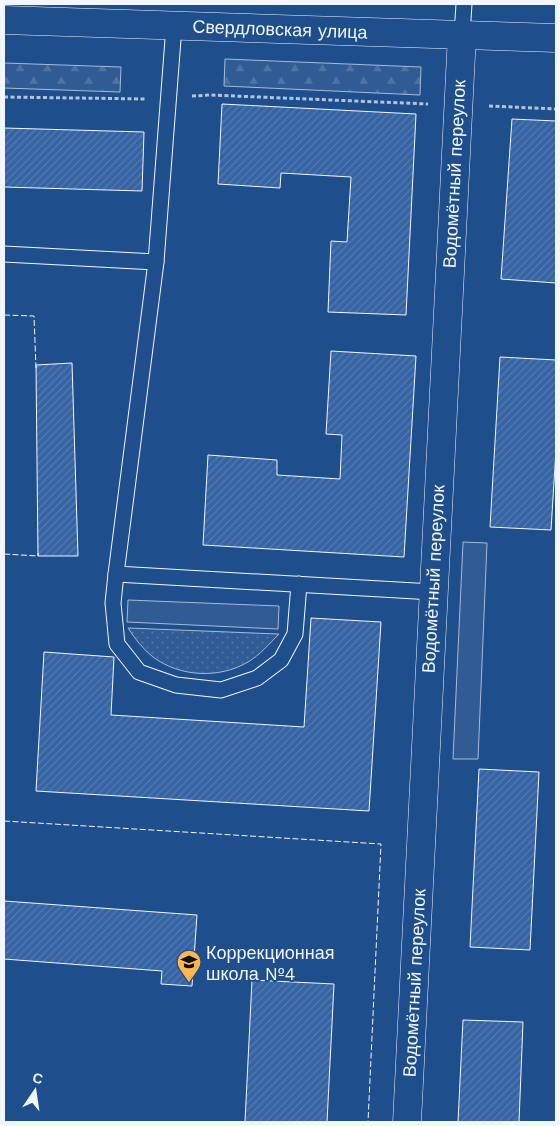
<svg xmlns="http://www.w3.org/2000/svg" width="560" height="1126" viewBox="0 0 560 1126" font-family="'Work Sans',sans-serif">
<style>
.forest{fill:url(#forest-firs);stroke:#a8bbd7}
.park{fill:url(#park-dots);stroke:#a8bbd7}
.built{fill:#305b95;stroke:#a8bbd7}
.building{fill:url(#building-hatch);stroke:#f2f6ff}
.lines{fill:none;stroke-linecap:round;stroke-linejoin:round}
.service-casing{stroke:#f2f6ff;stroke-width:17}
.minor-casing{stroke:#f2f6ff;stroke-width:29}
.trunk-casing{stroke:#f2f6ff;stroke-width:29}
.path{stroke:#b3c4dc;stroke-width:3;stroke-dasharray:4 2.5;stroke-linecap:butt}
.service{stroke:#1f4e8c;stroke-width:15}
.minor{stroke:#1f4e8c;stroke-width:28}
.trunk{stroke:#1f4e8c;stroke-width:28}
.fence{stroke:#f2f6ff;stroke-width:1;stroke-dasharray:6 2.5;stroke-linecap:butt}
.labels{text-anchor:middle;dominant-baseline:central;stroke-width:4;stroke-linejoin:round;paint-order:stroke}
.street-label{font-size:18px;fill:#f2f6ff;stroke:#1f4e8c}
.poi-label{font-size:18px;fill:#f2f6ff;stroke:#1f4e8c;text-anchor:start}
</style>
<defs>
<pattern id="forest-firs" width="22" height="20" patternUnits="userSpaceOnUse" patternTransform="scale(1.25)"><rect width="22" height="20" fill="#305b95"/><path d="M5 1l3.5 6h-7zM16 11l3.5 6h-7z" fill="#4e73a5"/></pattern>
<pattern id="park-dots" width="8" height="8" patternUnits="userSpaceOnUse" patternTransform="scale(1.25)"><rect width="8" height="8" fill="#305b95"/><path d="M2 2h.1M6 6h.1" fill="none" stroke="#4e73a5" stroke-width="1.8" stroke-linecap="round"/></pattern>
<pattern id="building-hatch" width="6" height="6" patternUnits="userSpaceOnUse" patternTransform="scale(1.25)"><rect width="6" height="6" fill="#3563a3"/><path d="M-1 1l2-2M0 6l6-6M5 7l2-2" fill="none" stroke="#537ab1"/></pattern>
</defs>
<rect width="100%" height="100%" fill="#1f4e8c"/>
<g class="forest">
<path d="M225 59 421 67 420 95 224 86Z"/>
<path d="M4 63 121 67 120 92 4 88Z"/>
</g>
<path class="park" d="M128 628 278 634H279C269 644 260 655 248 662 219 679 180 677 153 657 143 649 135 639 128 628Z"/>
<g class="built">
<path d="M463 542 487 543 478 759H453Z"/>
<path d="M128 600 279 606 278 629 127 622Z"/>
</g>
<g class="building">
<path d="M222 104 416 114 406 315 328 312 331 241 347 242 351 177 281 173 280 188 218 184Z"/>
<path d="M512 119 556 121V283L501 279Z"/>
<path d="M4 128 144 132 142 191 4 187Z"/>
<path d="M331 351 416 356 404 557 203 545 208 455 277 460V475L340 479 342 435 326 434Z"/>
<path d="M500 357 556 360V450L551 530 490 527Z"/>
<path d="M72 363 78 556H38L36 365Z"/>
<path d="M311 618 381 622 369 811 36 791 44 652 114 657 111 715 304 727Z"/>
<path d="M479 769 539 772 530 950 470 947Z"/>
<path d="M4 901 197 915 192 986 161 984 162 971 4 959Z"/>
<path d="M252 980 334 984 327 1122H245Z"/>
<path d="M463 1020 523 1022 519 1122H458Z"/>
</g>
<g class="lines">
<defs>
<g id="service">
<path d="M462 35 464 4"/>
<path d="M4 254 156 262 174 26"/>
<path d="M156 262 116 574 433 592"/>
<path d="M116 574 113 603 117 644 139 672 176 685 221 690 257 678 281 660 295 634 299 584"/>
</g>
<path id="minor" d="M407 1122 462 35"/>
<path id="trunk" d="M4 20 556 38"/>
</defs>
<use href="#service" class="service-casing"/>
<use href="#minor" class="minor-casing"/>
<use href="#trunk" class="trunk-casing"/>
<g class="path">
<path d="M192 96 210 95 428 104"/>
<path d="M4 97 146 99"/>
<path d="M489 106 556 109"/>
</g>
<use href="#service" class="service"/>
<use href="#minor" class="minor"/>
<use href="#trunk" class="trunk"/>
<g class="fence">
<path d="M4 315 34 316 36 368"/>
<path d="M4 554 38 556V553"/>
<path d="M4 821 381 844 368 1122"/>
</g>
</g>
<defs>
<symbol id="school-pin" viewBox="-11 -11 22 30"><path d="M0 17L-7.5 6A9.5 9.5 0 1 1 7.5 6Z" fill="#ffb74d" stroke="#1f4e8c"/><path d="M0-5L7-2L0 1L-7-2ZM-4 1L0 2.5L4 1V4Q0 6-4 4Z" fill="#111"/></symbol>
</defs>
<g fill-rule="evenodd">
<use href="#school-pin" x="175" y="948" width="28" height="38"/>
</g>
<g class="labels">
<g class="street-label">
<text transform="translate(280 29) rotate(2)">Свердловская улица</text>
<text transform="translate(454 174) rotate(-87)">Водомётный переулок</text>
<text transform="translate(433 579) rotate(-87)">Водомётный переулок</text>
<text transform="translate(414 983) rotate(-87)">Водомётный переулок</text>
</g>
<g class="poi-label">
<text x="206" y="952">Коррекционная<tspan x="206" dy="21">школа №4</tspan></text>
</g>
</g>
<rect width="560" height="1126" fill="none" stroke="#f2f6ff" stroke-width="10"/>
<g transform="translate(35 1091) rotate(13)" stroke="#1f4e8c" stroke-width="4" paint-order="stroke">
<path d="M0-4L9 19L0 12L-9 19Z" fill="#f2f6ff"/>
<text y="-8" font-size="14" font-weight="bold" text-anchor="middle" fill="#f2f6ff">С</text>
</g>
</svg>
